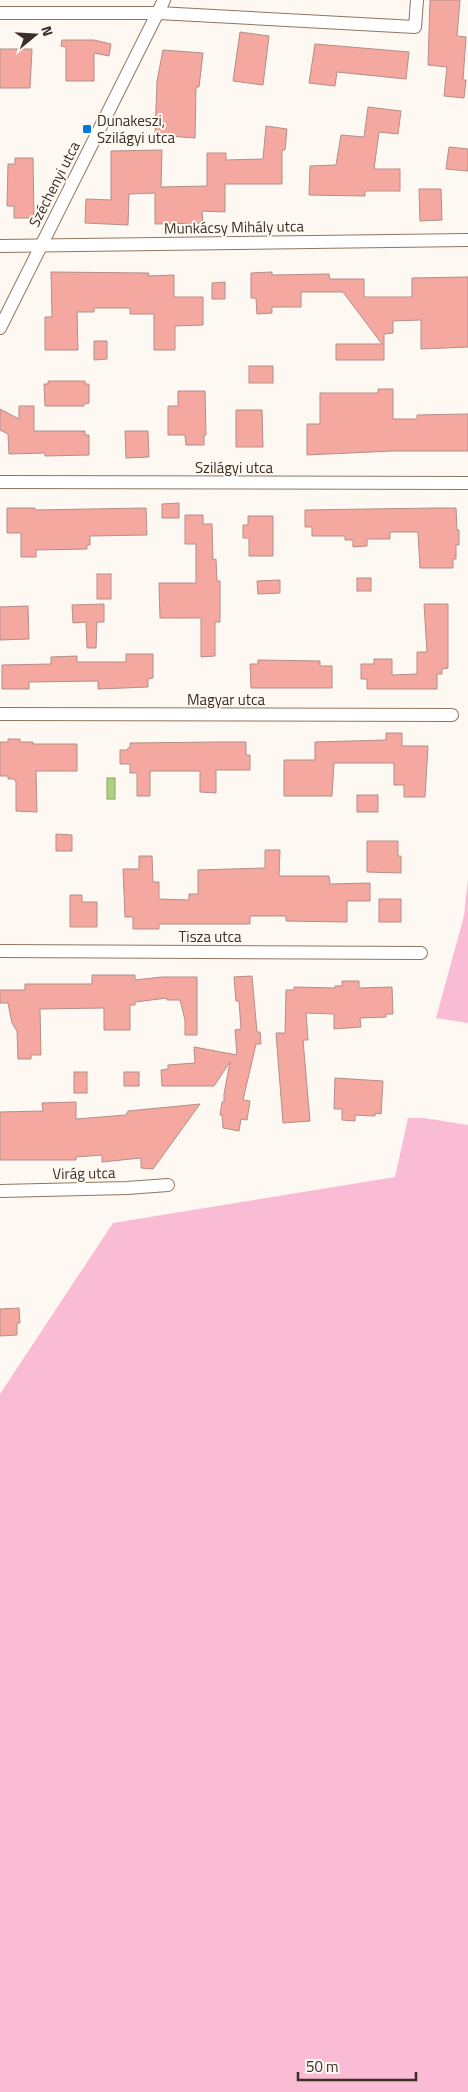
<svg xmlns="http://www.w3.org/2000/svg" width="468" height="2092" viewBox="0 0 468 2092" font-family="'Titillium Web',sans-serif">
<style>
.green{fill:#fabbd4}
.water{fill:#aed17f;stroke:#8ba064}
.building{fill:#f4a89f;stroke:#b48e89}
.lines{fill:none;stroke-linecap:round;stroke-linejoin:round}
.street-casing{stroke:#90755f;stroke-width:14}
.street{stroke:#fff;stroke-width:12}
.poi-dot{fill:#0079e0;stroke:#fef8f3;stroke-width:2}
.labels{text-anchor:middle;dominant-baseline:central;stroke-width:4;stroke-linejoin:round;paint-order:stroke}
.poi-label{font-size:15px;fill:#3a2e25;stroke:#fef8f3;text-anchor:start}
.street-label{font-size:15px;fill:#3a2e25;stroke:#fef8f3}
</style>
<rect width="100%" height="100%" fill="#fef8f3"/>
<g class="green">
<path d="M468 879V1023L436 1018 464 916Z"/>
<path d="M408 1118H424L468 1125V2092H0V1394L113 1223 395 1177Z"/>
</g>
<rect class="water" x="107" y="778" width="8" height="21"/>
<g class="building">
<path d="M430 0H460L457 36 466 37 463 80H466L464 98 444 96 447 67 428 65Z"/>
<path d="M240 32 269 36 263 85 233 81Z"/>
<path d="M62 40H94L111 44 109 56 94 53V81H66V47L61 46Z"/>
<path d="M315 44 409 52 406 79 337 72 335 86 309 83Z"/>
<path d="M0 49H32L30 88H0Z"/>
<path d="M163 50 203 53 199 87H196L195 138 155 135 157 81Z"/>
<path d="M368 107 401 111 398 134 379 132 374 169H400V191H365V196L309 195 310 166 336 165 341 135 364 137Z"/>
<path d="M266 126 287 129 285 150H282V184H225V212L202 211 203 223 155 224V193L129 194 128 225 85 223 86 199 111 200V151L162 150 161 187 207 186V153H226V160L263 159Z"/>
<path d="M449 147 468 149V171L446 169Z"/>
<path d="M15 158H33L34 218H14V206H7L8 164H15Z"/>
<path d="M419 189H441L442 220 420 221Z"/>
<path d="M51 272 149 273 148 276 174 275V297H203V325L175 326V350H154V314H130V308H94V312H77L78 350H45V317H52Z"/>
<path d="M272 272V275L329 274 330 279H364V297H412V278L468 277V347L421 349V320L393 321V333L384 334V360H336V344H382L343 292H301V307H272V313L257 314 256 298H251V273Z"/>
<path d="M225 282V299H212V283Z"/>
<path d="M94 341H107V359L94 360Z"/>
<rect x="249" y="366" width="24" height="17"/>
<path d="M48 381H85V384H89V403L84 404V406H45L44 384H48Z"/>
<path d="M378 389H393V419H417V415L468 414V451H392L307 455V424H320V393H378Z"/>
<path d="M178 391H205L206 435H204V445H186L185 435H168V406H178Z"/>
<path d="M19 406H34V431H85V435H89V455L45 456V453L9 454 8 434 0 430V409L19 419Z"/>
<path d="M236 410H262L263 447H236Z"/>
<path d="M125 431H148L149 457 126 458Z"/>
<path d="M179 503V518H162V504Z"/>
<path d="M7 508H35V510L146 508 147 535 90 536V545H87V549L36 550V557H21V533H7Z"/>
<path d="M436 508H456L457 530H459V545H456V559H453V568H420L418 532H390V539H367V546L353 547V540H345V536H312V527H305V510Z"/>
<path d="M185 515H203V524H212L213 560 216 559 217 581H220V622H215V656L201 657V618H160L159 583H196V544H185Z"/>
<path d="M248 516H273V556H249V538H243V525H248Z"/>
<rect x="97" y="574" width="14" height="25"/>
<rect x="357" y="578" width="14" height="13"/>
<path d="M280 580V593L258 594 257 581Z"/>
<path d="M104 604V622H97L96 648H87L86 622 73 623 72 605Z"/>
<path d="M424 604H448V668L442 669V674H437V689H367V679H361V664H374V659H392V675L417 674V652H427Z"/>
<path d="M28 606 29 639 0 640V607Z"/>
<path d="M126 654H153V678L148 679V687L98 689V681L29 682V689H2V665L51 664V657L77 656V662H126Z"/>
<path d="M258 660 320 661V666H332V688H251L250 664H258Z"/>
<path d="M386 733H402V746H428L425 797H404V785H394V763H334L332 796H284V760H315V742L386 740Z"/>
<path d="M8 739H20V742H33V744H77V771H36L37 812 16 811V782L14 779H8V776H0V742H8Z"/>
<path d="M219 742H246V755H250V770H216V793L200 792V771H150V796H137V773H130V764H120V750H127L128 748H130V743Z"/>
<rect x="357" y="795" width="21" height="17"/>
<path d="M56 834 72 835V851H56Z"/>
<path d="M367 841H398V856H401V873L367 872Z"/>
<path d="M265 850H280L279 876H329L330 884 370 883V901H347V922L286 921V916H250V924H159V929H133V917H125L123 869H139V856H152L153 882H159V899L189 900V894H198V870L265 868Z"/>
<path d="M70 895H82V902H97V927H70Z"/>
<rect x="379" y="899" width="22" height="23"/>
<path d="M92 975H135V980L162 977H197V1035H185V1020L180 1000H167V998L135 1002V1005H130V1030H104V1008L40 1009 41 1055H31V1059H18L17 1031 12 1023 8 1003H0V990H25V984H92Z"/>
<path d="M252 976 257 1032H260L261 1044H256L243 1100 250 1101 247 1120 241 1119 239 1131 223 1128 222 1115H220L222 1102H224V1094L230 1062 214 1086H162L161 1070 168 1069V1065L195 1063 194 1047 237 1055 235 1030 241 1029 239 1001H236L234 977Z"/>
<path d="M342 981H359V988L392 987 393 1014H386V1017L360 1018 361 1027 334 1029V1014L306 1013 308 1040H303L310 1121 283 1123 276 1033H285L286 990H294V987L335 988V986H342Z"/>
<rect x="74" y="1072" width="13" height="21"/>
<rect x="124" y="1072" width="15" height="14"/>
<path d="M335 1078 383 1081 381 1114 375 1113V1116L355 1115V1121L342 1120V1109H334Z"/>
<path d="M76 1102V1119L126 1115 128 1111 200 1104 153 1169 141 1168V1158L102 1162V1155L76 1157V1160H0V1112L43 1111 42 1103Z"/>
<path d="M19 1308 20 1323H17V1335L0 1336V1309Z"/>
</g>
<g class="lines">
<defs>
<g id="street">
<path d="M0 13H158L415 27 417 0"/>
<path d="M0 246 468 240"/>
<path d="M0 328 164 0"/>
<path d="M0 482 468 483"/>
<path d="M0 714 452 715"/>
<path d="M0 951 421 953"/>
<path d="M0 1191 127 1188 168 1185"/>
</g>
</defs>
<use href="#street" class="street-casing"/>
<use href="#street" class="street"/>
</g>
<rect class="poi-dot" x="82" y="124" width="10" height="10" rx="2.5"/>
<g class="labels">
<g class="poi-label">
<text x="97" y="120">Dunakeszi,<tspan x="97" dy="17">Szilágyi utca</tspan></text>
</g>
<g class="street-label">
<text transform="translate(54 184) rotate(-63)">Széchenyi utca</text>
<text transform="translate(234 227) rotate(-1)">Munkácsy Mihály utca</text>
<text x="234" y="467">Szilágyi utca</text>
<text x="226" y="699">Magyar utca</text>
<text x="210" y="936">Tisza utca</text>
<text transform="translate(84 1173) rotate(-1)">Virág utca</text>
</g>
</g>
<g transform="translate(35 35) rotate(72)" stroke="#fef8f3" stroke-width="4" paint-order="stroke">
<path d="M0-4L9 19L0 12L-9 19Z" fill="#3a2e25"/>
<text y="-8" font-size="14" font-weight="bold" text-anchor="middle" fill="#3a2e25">N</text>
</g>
<path d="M298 2072v8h118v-8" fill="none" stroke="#3a2e25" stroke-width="2.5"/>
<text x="306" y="2072" font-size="15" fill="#3a2e25" stroke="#fef8f3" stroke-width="4" paint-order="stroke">50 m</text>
</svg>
